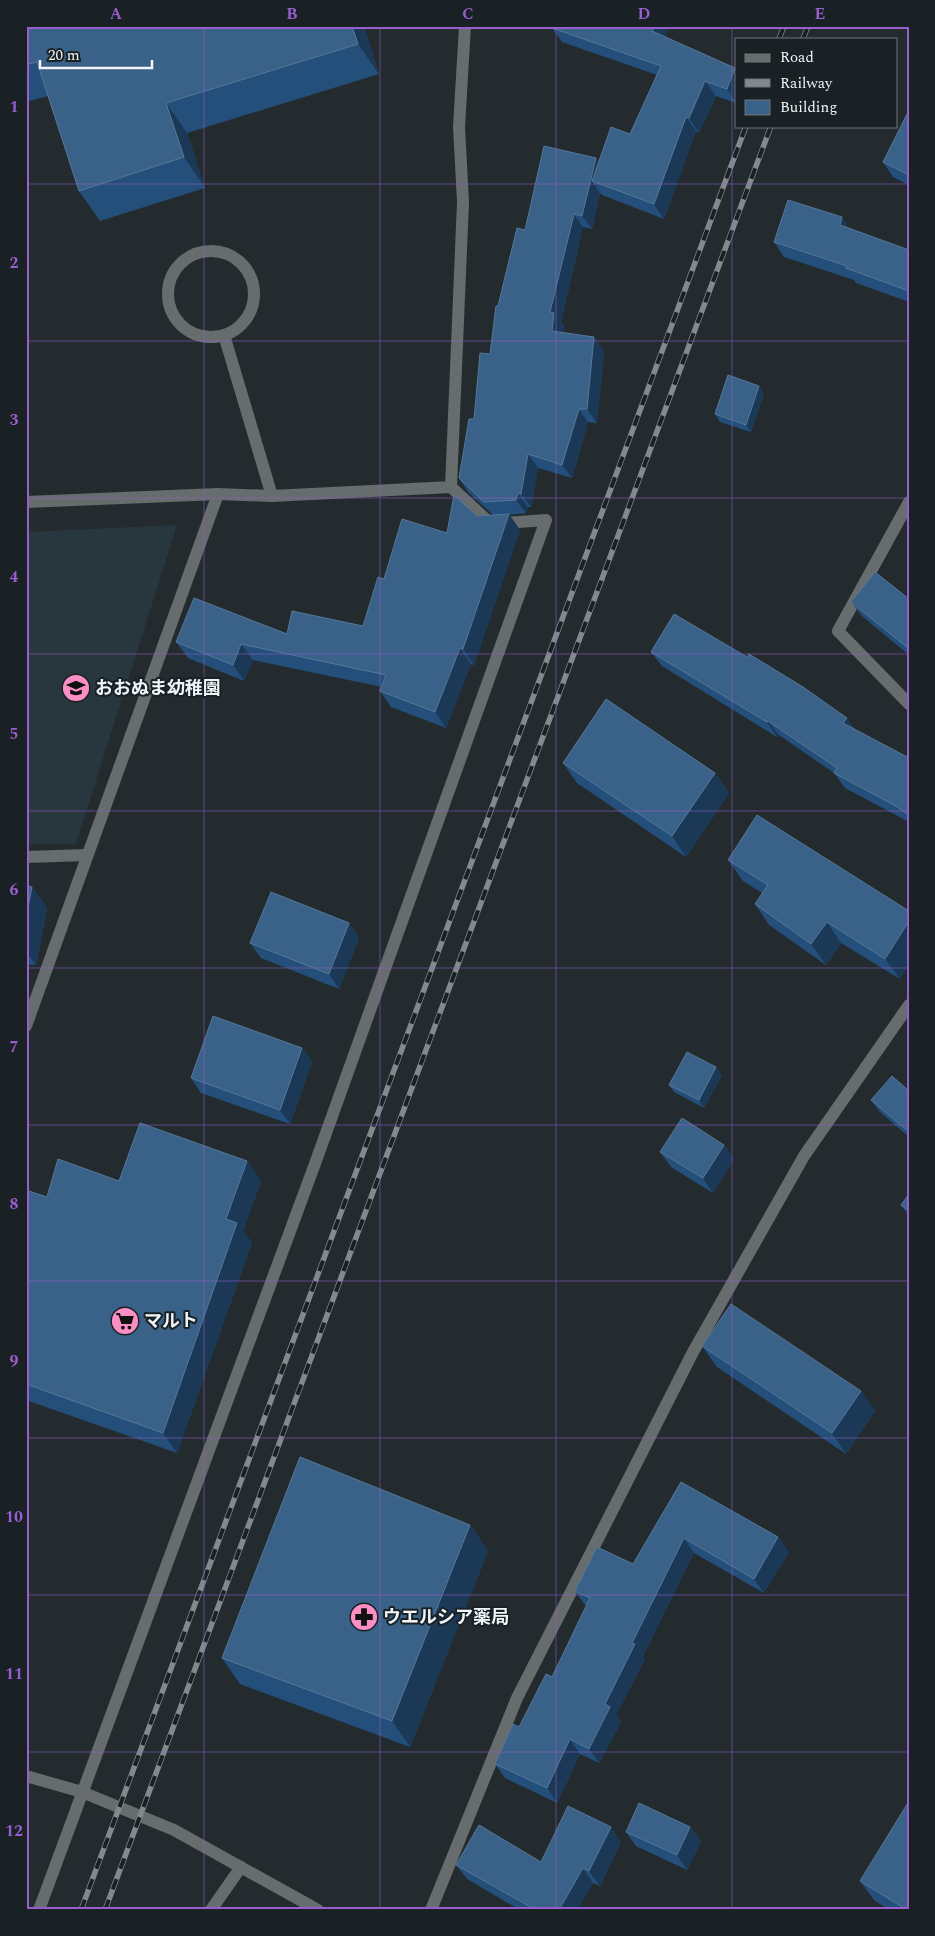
<svg xmlns="http://www.w3.org/2000/svg" width="935" height="1936" viewBox="0 0 935 1936" font-family="Spectral,'Noto Sans JP',serif">
<style>
.built{fill:#28373e}
.lines{fill:none;stroke-linecap:round;stroke-linejoin:round}
.minor{stroke:#676c6d;stroke-width:12}
.rail-casing{stroke:#838a8e;stroke-width:5.5}
.rail{stroke:#192125;stroke-width:4;stroke-dasharray:11;stroke-linecap:butt}
.wall{fill:#244f7a}
.shaded-wall{fill:#1b3956}
.building{fill:#3a6187;stroke:#567899}
.grid{fill:none;stroke:#985ecd;stroke-width:1;stroke-opacity:0.55}
.labels{text-anchor:middle;dominant-baseline:central;stroke-width:4;stroke-linejoin:round;paint-order:stroke}
.poi-label{font-size:18px;font-weight:bold;fill:#eff5f8;stroke:#192125;text-anchor:start}
.neatline{fill:none;stroke:#985ecd;stroke-width:2}
.grid-label{font-size:16px;text-anchor:middle;font-weight:bold;fill:#985ecd}
</style>
<rect width="100%" height="100%" fill="#232b2f"/>
<path class="built" d="M177 525 76 844H26V532Z"/>
<g class="lines">
<g class="minor">
<circle cx="211" cy="294" r="43"/>
<path d="M224 335 272 496"/>
<path d="M26 502 218 494 272 496 451 487 463 202 459 127 465 26"/>
<path d="M909 502 838 631 909 704"/>
<path d="M26 857 87 855"/>
<path d="M26 1026 218 494"/>
<path d="M26 1776 82 1792 174 1830 318 1910"/>
<path d="M39 1910 316 1161 546 520 491 524 451 487"/>
<path d="M211 1910 241 1867"/>
<path d="M431 1910 517 1698 693 1352 804 1156 909 1005"/>
</g>
<defs>
<g id="rail">
<path d="M779 39 784 26"/>
<path d="M803 39 808 26"/>
<path d="M81 1910 746 126"/>
<path d="M105 1910 771 126"/>
</g>
</defs>
<use href="#rail" class="rail-casing"/>
<use href="#rail" class="rail"/>
</g>
<g class="wall">
<path d="M26 26H364L379 74 187 133 205 188 100 221 79 191 48 96 26 102Z"/>
<path d="M552 28 666 37 736 70V103L716 96 699 133 696 131 664 219 602 195 600 193 592 229 583 227 561 322 564 326 563 333 604 351 597 423 588 422 572 478 538 468 531 507H528L526 513 509 515 520 530 474 665 471 664 446 728 391 707 380 691 382 687 253 660 244 681 188 658 176 642 287 634 363 626 384 579 447 533 477 516 493 515 468 492 459 478 490 354 498 306 525 230 630 134 657 75 562 42Z"/>
<path d="M909 110V185L893 177 883 162Z"/>
<path d="M850 228 909 250V302L856 283 854 280 784 257 774 242Z"/>
<path d="M764 394 751 432 720 422 715 414Z"/>
<path d="M909 599V655L862 616 851 602Z"/>
<path d="M651 652 855 730 909 758V822L845 788 834 773 779 735 777 737 662 666Z"/>
<path d="M563 763 715 773 729 793 686 857 577 783Z"/>
<path d="M728 860 909 911 900 979 841 943 826 965 769 925 755 904 762 893 743 881Z"/>
<path d="M26 886 32 887 47 908 36 965 26 964Z"/>
<path d="M349 923 359 938 339 989 261 958 250 943Z"/>
<path d="M302 1048 312 1062 290 1124 201 1093 191 1078Z"/>
<path d="M716 1067 722 1075 704 1108 674 1092 669 1085Z"/>
<path d="M909 1091V1137L880 1112 871 1100Z"/>
<path d="M724 1145 734 1159 713 1193 671 1167 660 1152Z"/>
<path d="M247 1161 261 1181 243 1231 252 1243 177 1453 26 1400V1190L47 1197Z"/>
<path d="M909 1194V1216L901 1205Z"/>
<path d="M702 1346 861 1391 875 1411 846 1454 717 1367Z"/>
<path d="M681 1482 778 1537 789 1552 764 1593 694 1553 643 1656 645 1659 616 1715 621 1722 599 1763 580 1754 557 1803 505 1778 495 1764 552 1677 586 1606 585 1605 575 1591 633 1564Z"/>
<path d="M470 1525 488 1551 410 1747 240 1684 222 1658Z"/>
<path d="M690 1827 701 1841 687 1870 636 1846 626 1832Z"/>
<path d="M621 1842 600 1886 593 1883 577 1910H520L467 1879 456 1865 541 1862Z"/>
<path d="M860 1881 909 1910H889L874 1900Z"/>
</g>
<g class="shaded-wall">
<path d="M352 26H364L379 74 358 44Z"/>
<path d="M654 26H669L663 46 652 31Z"/>
<path d="M735 68 736 70V102L727 89Z"/>
<path d="M705 81 716 96 699 133 689 118Z"/>
<path d="M166 103 187 133 205 188 184 157Z"/>
<path d="M686 117 696 131 664 219 654 204Z"/>
<path d="M596 158 605 172 592 181 600 193 592 229 582 216Z"/>
<path d="M574 214 583 227 561 322 564 326 562 345 552 331 550 312Z"/>
<path d="M842 217 852 232 840 225Z"/>
<path d="M594 337 604 351 597 423 587 409Z"/>
<path d="M759 386 764 394 751 432 746 425Z"/>
<path d="M579 409 588 422 572 478 562 465Z"/>
<path d="M528 454 538 468 531 507 521 494Z"/>
<path d="M518 493 528 507 526 513 516 500Z"/>
<path d="M509 514 520 530 474 665 463 649Z"/>
<path d="M241 644 253 660 244 681 233 665Z"/>
<path d="M460 648 471 664 446 728 435 712Z"/>
<path d="M847 718 857 732 843 723Z"/>
<path d="M768 721 779 735 777 737 767 722Z"/>
<path d="M715 773 729 793 686 857 672 836Z"/>
<path d="M32 887 47 908 36 965 26 952V918Z"/>
<path d="M909 921V965L900 979 885 959Z"/>
<path d="M827 922 841 943 826 965 811 944Z"/>
<path d="M349 923 359 938 339 989 329 974Z"/>
<path d="M302 1048 312 1062 290 1124 280 1110Z"/>
<path d="M716 1067 722 1075 704 1108 699 1100Z"/>
<path d="M724 1145 734 1159 713 1193 703 1178Z"/>
<path d="M247 1161 261 1181 243 1231 252 1243 177 1453 163 1433 226 1219Z"/>
<path d="M861 1391 875 1411 846 1454 832 1433Z"/>
<path d="M470 1525 488 1551 410 1747 392 1721Z"/>
<path d="M778 1537 789 1552 764 1593 754 1579Z"/>
<path d="M684 1538 694 1553 643 1656 645 1659 616 1715 621 1722 599 1763 589 1749 605 1704 632 1643Z"/>
<path d="M570 1739 580 1754 557 1803 547 1788Z"/>
<path d="M611 1827 621 1842 600 1886 589 1871Z"/>
<path d="M690 1827 701 1841 687 1870 677 1855Z"/>
<path d="M583 1868 593 1883 577 1910H559Z"/>
</g>
<g class="building">
<path d="M26 26H352L358 44 166 103 184 157 79 191 37 62 26 65Z"/>
<path d="M552 26H654L652 31 735 68 727 89 705 81 689 118 686 117 654 204 592 181 611 127 630 134 661 66 552 28Z"/>
<path d="M909 110V175L883 162Z"/>
<path d="M544 146 596 158 582 216 574 214 550 312 554 313 552 331 594 337 587 409H579L562 465 528 454 521 494 518 493 516 500 484 502 459 478 469 419H474L480 353 490 354 496 306H498L517 228 525 230Z"/>
<path d="M788 200 842 217 840 225 909 250V291L846 268 847 266 774 242Z"/>
<path d="M728 375 759 386 746 425 715 414Z"/>
<path d="M454 495 477 516 509 514 463 649 460 648 435 712 380 691 386 675 241 644 233 665 176 642 194 598 287 634 292 611 363 626 378 577 384 579 402 519 447 533Z"/>
<path d="M875 572 909 599V649L851 602Z"/>
<path d="M674 614 747 657 749 654 803 687 847 718 843 723 909 758V815L894 805 834 773 837 768 768 721 767 722 651 652Z"/>
<path d="M606 699 715 773 672 836 563 763Z"/>
<path d="M757 815 909 911V921L885 959 827 922 811 944 755 904 768 885 728 860Z"/>
<path d="M26 886 32 887 26 918Z"/>
<path d="M271 892 349 923 329 974 250 943Z"/>
<path d="M213 1016 302 1048 280 1110 191 1078Z"/>
<path d="M687 1052 716 1067 699 1100 669 1085Z"/>
<path d="M892 1076 909 1091V1132L871 1100Z"/>
<path d="M682 1118 724 1145 703 1178 660 1152Z"/>
<path d="M140 1123 247 1161 226 1219 237 1223 163 1433 26 1384V1190L47 1197 58 1159 119 1181Z"/>
<path d="M909 1194V1211L901 1205Z"/>
<path d="M731 1304 861 1391 832 1433 702 1346Z"/>
<path d="M300 1457 470 1525 392 1721 222 1658Z"/>
<path d="M681 1482 778 1537 754 1579 684 1538 632 1643 635 1644 605 1704 610 1707 589 1749 570 1739 547 1788 495 1764 513 1724 519 1727 546 1674 552 1677 590 1598 575 1591 597 1547 633 1564Z"/>
<path d="M909 1801V1910H907L860 1881Z"/>
<path d="M639 1803 690 1827 677 1855 626 1832Z"/>
<path d="M568 1806 611 1827 589 1871 583 1868 559 1910H536L456 1865 479 1825 541 1862Z"/>
</g>
<path class="grid" d="M204 26V1910M380 26V1910M556 26V1910M732 26V1910M26 184H909M26 341H909M26 498H909M26 654H909M26 811H909M26 968H909M26 1125H909M26 1281H909M26 1438H909M26 1595H909M26 1752H909"/>
<defs>
<symbol id="school-disc" viewBox="-11 -11 22 22"><circle r="9.5" fill="#fb8fc5" stroke="#192125"/><path d="M0-5L7-2L0 1L-7-2ZM-4 1L0 2.5L4 1V4Q0 6-4 4Z" fill="#111"/></symbol>
<symbol id="supermarket-disc" viewBox="-11 -11 22 22"><circle r="9.5" fill="#fb8fc5" stroke="#192125"/><path d="M-6-5.5h2.5l.6 2H6L4.5 2H-2.5L-4.4-4H-6ZM-1.5 3.2a1.3 1.3 0 1 0 .1 0ZM3 3.2a1.3 1.3 0 1 0 .1 0Z" fill="#111"/></symbol>
<symbol id="pharmacy-disc" viewBox="-11 -11 22 22"><circle r="9.5" fill="#fb8fc5" stroke="#192125"/><path d="M-2-6h4v4h4v4h-4v4h-4v-4h-4v-4h4Z" fill="#111"/></symbol>
</defs>
<g fill-rule="evenodd">
<use href="#school-disc" x="60" y="672" width="32" height="32"/>
<use href="#supermarket-disc" x="109" y="1305" width="32" height="32"/>
<use href="#pharmacy-disc" x="348" y="1601" width="32" height="32"/>
</g>
<g class="labels">
<g class="poi-label">
<text x="95" y="688">おおぬま幼稚園</text>
<text x="144" y="1321">マルト</text>
<text x="383" y="1617">ウエルシア薬局</text>
</g>
</g>
<rect width="935" height="1936" fill="none" stroke="#192125" stroke-width="55"/>
<rect x="735" y="38" width="162" height="90" fill="#192125" stroke="#6f7679"/>
<rect x="745" y="54" width="25" height="8" fill="#676c6d" stroke="#6f7679"/>
<text x="780" y="62" font-size="15" fill="#eff5f8">Road</text>
<rect x="745" y="79" width="25" height="8" fill="#838a8e" stroke="#6f7679"/>
<text x="780" y="88" font-size="15" fill="#eff5f8">Railway</text>
<rect x="745" y="100" width="25" height="15" fill="#3a6187" stroke="#6f7679"/>
<text x="780" y="112" font-size="15" fill="#eff5f8">Building</text>
<path d="M40 60v8h112v-8" fill="none" stroke="#eff5f8" stroke-width="2.5"/>
<text x="48" y="60" font-size="15" fill="#eff5f8" stroke="#192125" stroke-width="4" paint-order="stroke">20 m</text>
<rect x="28" y="28" width="880" height="1880" class="neatline"/>
<g class="grid-label">
<text x="116" y="19">A</text>
<text x="292" y="19">B</text>
<text x="468" y="19">C</text>
<text x="644" y="19">D</text>
<text x="820" y="19">E</text>
<text x="14" y="112">1</text>
<text x="14" y="268">2</text>
<text x="14" y="425">3</text>
<text x="14" y="582">4</text>
<text x="14" y="739">5</text>
<text x="14" y="895">6</text>
<text x="14" y="1052">7</text>
<text x="14" y="1209">8</text>
<text x="14" y="1366">9</text>
<text x="14" y="1522">10</text>
<text x="14" y="1679">11</text>
<text x="14" y="1836">12</text>
</g>
</svg>
